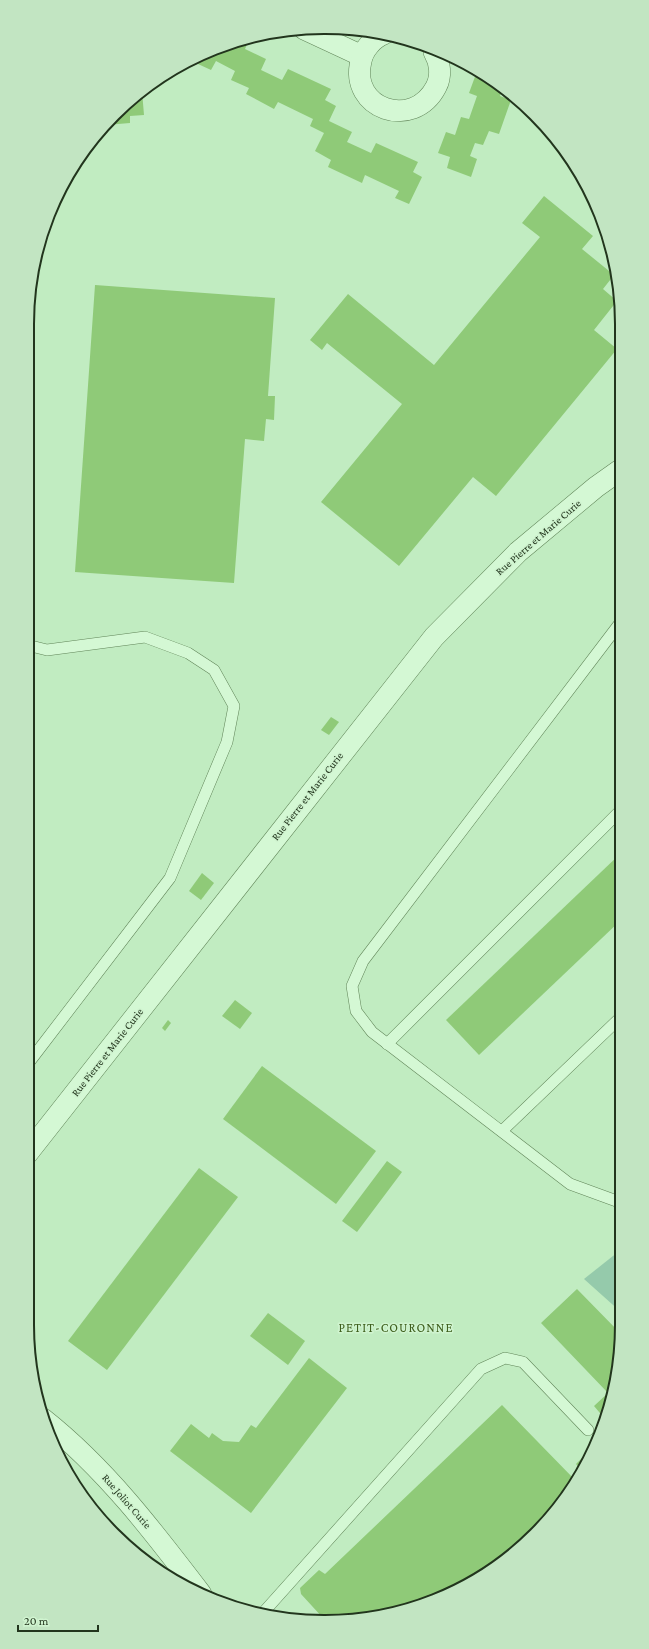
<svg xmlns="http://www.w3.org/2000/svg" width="649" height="1649" viewBox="0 0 649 1649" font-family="'Crimson Pro',serif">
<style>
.green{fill:#95caab}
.building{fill:#8fca78}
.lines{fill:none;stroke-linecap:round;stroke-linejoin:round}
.service-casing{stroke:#618559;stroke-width:12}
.minor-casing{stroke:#618559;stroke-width:22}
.service{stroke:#d4f8d4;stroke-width:11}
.minor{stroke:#d4f8d4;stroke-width:21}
.labels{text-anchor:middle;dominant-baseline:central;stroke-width:3;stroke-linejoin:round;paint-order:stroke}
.street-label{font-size:11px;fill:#22351d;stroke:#d0f4d0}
.quarter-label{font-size:13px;letter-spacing:1px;fill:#3f601e;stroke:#d0f4d0}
.rim{fill:none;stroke:#22351d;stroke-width:2}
</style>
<rect width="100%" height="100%" fill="#c1ecc1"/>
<path class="green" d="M618 1252 622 1254V1313L584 1279Z"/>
<g class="building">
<path d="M243 40 248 42 245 49 266 59 261 70 282 80 288 69 331 89 325 100 336 106 329 121 352 132 347 142 371 153 376 143 418 162 413 172 422 177 409 204 395 198 399 191 365 175 362 183 328 167 331 160 315 151 324 133 310 126 313 119 278 102 274 109 246 94 249 88 231 80 235 71 216 61 211 70 198 64 202 55 229 43Z"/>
<path d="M476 74 493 80 503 89 500 96 511 100 499 134 489 131 483 145 475 143 470 156 477 159 471 177 447 168 450 157 438 153 446 132 455 135 461 117 469 119 477 96 469 93Z"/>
<path d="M142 91 144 115 130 116V123L106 125 129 101Z"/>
<path d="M544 196 593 236 582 249 614 275 603 289 617 301 594 330 617 349 496 496 473 477 399 566 321 502 402 404 327 343 322 350 310 340 348 294 434 365 540 237 522 223Z"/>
<path d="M95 285 275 298 268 396H275L274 420 266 419 264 441 245 439 234 583 75 572Z"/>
<path d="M331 717 339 722 329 735 321 730Z"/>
<path d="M621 853V920L479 1055 446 1020Z"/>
<path d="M202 873 214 883 201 900 189 891Z"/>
<path d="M235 1000 252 1013 240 1029 222 1016Z"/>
<path d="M168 1020 171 1023 165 1031 162 1028Z"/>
<path d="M262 1066 376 1151 336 1204 223 1119Z"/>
<path d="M387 1161 402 1172 357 1232 342 1221Z"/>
<path d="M199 1168 238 1197 107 1370 68 1341Z"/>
<path d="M577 1289 621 1334 612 1402 605 1419 594 1406 608 1393 541 1323Z"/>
<path d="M268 1313 305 1341 288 1365 250 1336Z"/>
<path d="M309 1358 347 1388 251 1513 170 1451 191 1424 209 1438 212 1433 223 1441 239 1442 251 1425 256 1428Z"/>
<path d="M502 1405 576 1481 561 1505 490 1572 439 1599 383 1616 323 1618 301 1594 300 1588 319 1570 325 1574Z"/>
<path d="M582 1458 587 1463 582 1471 576 1464Z"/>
</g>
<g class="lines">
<defs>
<g id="service">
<path d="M620 623 363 961 352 986 356 1011 372 1032 570 1184 622 1203"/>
<path d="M27 645 47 650 145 637 188 653 214 670 234 706 227 742 170 878 27 1065"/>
<path d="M387 1044 621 810"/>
<path d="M502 1131 621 1017"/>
<path d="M262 1614 481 1369 505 1358 523 1362 588 1430"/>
</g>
<g id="minor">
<path d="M304 29 362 56"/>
<path d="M384 34C373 38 363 50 361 61 349 109 413 131 436 87 442 76 440 62 434 52"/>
<path d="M27 1154 434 637 518 552 596 487 620 470"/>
<path d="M43 1419C105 1468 153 1531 201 1594"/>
</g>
</defs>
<use href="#service" class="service-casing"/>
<use href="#minor" class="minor-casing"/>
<use href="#service" class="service"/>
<use href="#minor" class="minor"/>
</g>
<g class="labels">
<g class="street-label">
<text transform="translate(538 537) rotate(-41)">Rue Pierre et Marie Curie</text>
<text transform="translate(307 796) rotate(-52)">Rue Pierre et Marie Curie</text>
<text transform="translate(107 1052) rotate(-52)">Rue Pierre et Marie Curie</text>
<text transform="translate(127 1501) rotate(49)">Rue Joliot Curie</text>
</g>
<g class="quarter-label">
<text x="396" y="1327">PETIT-COURONNE</text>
</g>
</g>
<path d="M0 0H649V1649H0ZM324 34H325A290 290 0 0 1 615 324V1325A290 290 0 0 1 325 1615H324A290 290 0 0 1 34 1325V324A290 290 0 0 1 324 34Z" fill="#c2e5c2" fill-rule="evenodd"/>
<path class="rim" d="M324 34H325A290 290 0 0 1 615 324V1325A290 290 0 0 1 325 1615H324A290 290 0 0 1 34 1325V324A290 290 0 0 1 324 34Z"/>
<path d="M18 1625v6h80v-6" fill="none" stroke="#22351d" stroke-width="2"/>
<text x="24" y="1625" font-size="12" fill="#22351d" stroke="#d0f4d0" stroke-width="3" paint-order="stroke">20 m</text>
</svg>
